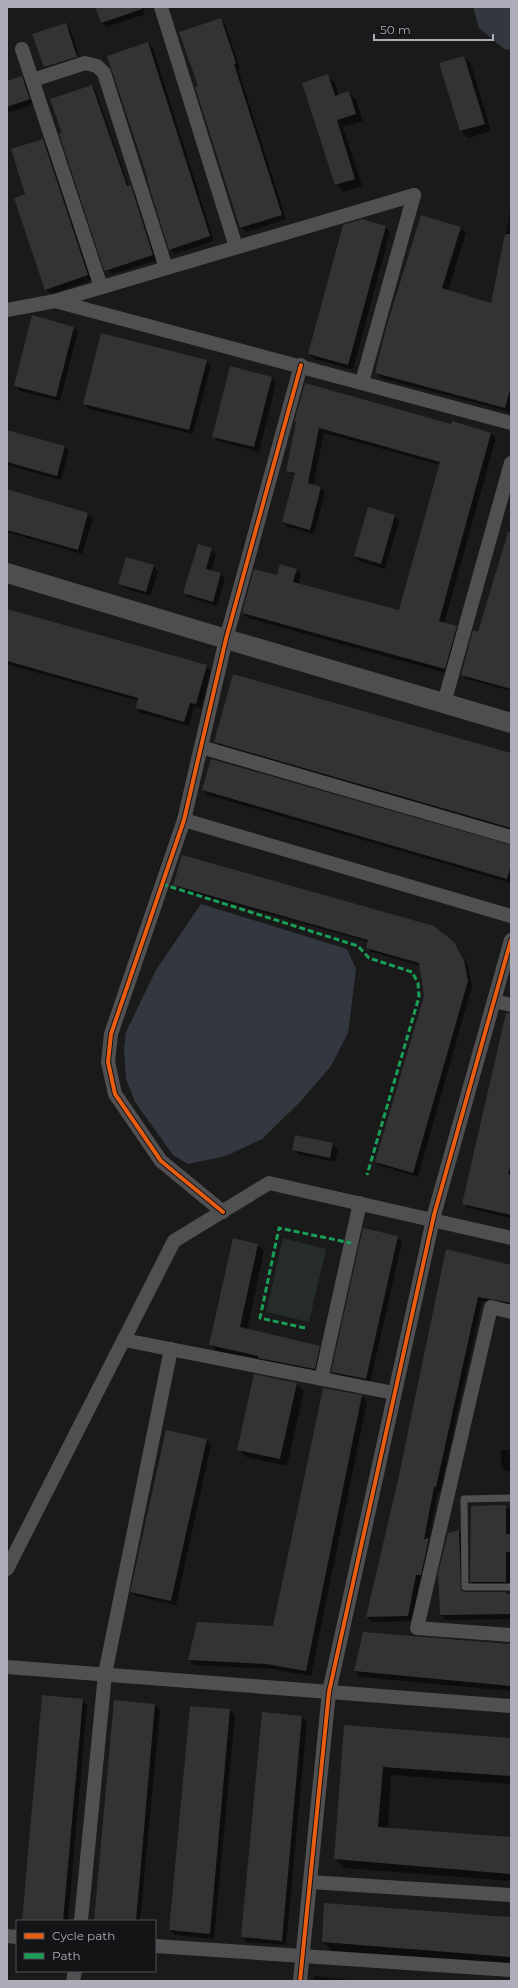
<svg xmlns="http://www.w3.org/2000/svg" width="518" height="1988" viewBox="0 0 518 1988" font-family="Montserrat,sans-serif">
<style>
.green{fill:#252c29}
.water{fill:#333740}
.shadow{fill:#0007}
.building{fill:#333334}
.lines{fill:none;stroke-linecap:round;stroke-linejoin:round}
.lane{stroke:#505053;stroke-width:7}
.street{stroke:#505053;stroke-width:14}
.secondary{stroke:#4e4e51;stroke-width:20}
.quiet{stroke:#1a9f57;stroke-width:3;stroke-dasharray:6 3;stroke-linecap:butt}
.cycleway-casing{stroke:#141416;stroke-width:6}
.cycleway{stroke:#e95d12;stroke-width:4}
</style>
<rect width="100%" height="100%" fill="#1a1a1a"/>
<path class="green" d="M283 1238 326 1249 309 1322 266 1312Z"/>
<g class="water">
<path d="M473 7H511V50L504 49 479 28Z"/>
<path d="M201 904 347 949 356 969 348 1033 331 1066 301 1101 262 1139 226 1156 188 1164 173 1155 135 1102 126 1079 124 1049 126 1032 156 970Z"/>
</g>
<g class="shadow">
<path d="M97 7H143L145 14 107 27 102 23Z"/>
<path d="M220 19 225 24 240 68 238 69 286 219 246 232 241 228 196 88 199 87Z"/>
<path d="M65 24 70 29 79 55 46 66V68L80 57 81 61 50 72 45 67 34 35Z"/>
<path d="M148 43 153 48 214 241 175 254 170 249Z"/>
<path d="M464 57 471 64 491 131 468 138 461 131Z"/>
<path d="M327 76 335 83 339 96 349 92 356 100 363 121 343 127 362 186 343 192 336 184Z"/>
<path d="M22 77 26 82 34 104 7 113V82Z"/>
<path d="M92 86 96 91 129 187 135 191 157 260 113 274 105 269 63 133Z"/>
<path d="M43 140 47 145 92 280 51 294 46 289 26 195Z"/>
<path d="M510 213V412L381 378 376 373 422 216 461 228 466 233 448 290 492 304Z"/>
<path d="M386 227 390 232 353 370 314 359 309 354Z"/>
<path d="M74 327 78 332 60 401 20 391 15 386Z"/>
<path d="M206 361 211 365 193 434 89 409 84 404Z"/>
<path d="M272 378 276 383 259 452 218 441 213 436Z"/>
<path d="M297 423 452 425V423L491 433 496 438 444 624 456 627 461 632 449 674 248 618 243 613 278 577 297 570 301 574 298 585 400 611 441 465 324 433 313 485 321 488 325 492 314 534 288 527 283 522 295 476 287 470Z"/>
<path d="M7 431 65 447 69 451 61 480 7 465Z"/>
<path d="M7 490 88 514 93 518 82 554 7 532Z"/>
<path d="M369 508 395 516 399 521 385 569 359 561 355 556Z"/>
<path d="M511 524V691L467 679 462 674 479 633Z"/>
<path d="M211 549 216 554 211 571 221 574 225 579 217 606 188 597 184 592Z"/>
<path d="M153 566 158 571 150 596 124 588 119 584Z"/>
<path d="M7 610 206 666 211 671 201 708 194 707 189 726 141 713 137 708 139 701 10 665 7 662Z"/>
<path d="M215 742 511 754V831L220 746Z"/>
<path d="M203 790 511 845V883L208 795Z"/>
<path d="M175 884 453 943 458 948 468 965 472 986 418 1177 381 1166 376 1162 425 996 421 966 372 952 367 948 369 942 179 889Z"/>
<path d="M511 1021V1218L468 1208 464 1203Z"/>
<path d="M333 1144 338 1149 335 1162 298 1154 294 1150Z"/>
<path d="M397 1237 402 1242 370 1383 337 1376 332 1372Z"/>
<path d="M257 1245 264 1251 247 1330 319 1347 325 1353 321 1375 217 1351 210 1344Z"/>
<path d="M446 1250 511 1266V1307L482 1301 440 1492 438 1491 429 1539 433 1543 413 1621 372 1622 367 1617 399 1480Z"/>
<path d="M296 1384 304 1391 287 1466 246 1457 239 1449Z"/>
<path d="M323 1389 362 1396 367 1402 311 1676 272 1669 195 1665 189 1660 274 1627Z"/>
<path d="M207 1440 211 1445 176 1605 136 1596 131 1592Z"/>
<path d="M501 1450H511V1471H506L501 1466Z"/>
<path d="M505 1506 511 1512V1589H478L471 1582Z"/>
<path d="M459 1532 464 1536 465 1593H506L511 1595V1619L446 1620 441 1615Z"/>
<path d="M511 1645V1691L360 1677 355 1671Z"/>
<path d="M82 1700 87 1705 68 1921H24Z"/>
<path d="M155 1705 160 1710 140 1921H95Z"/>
<path d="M230 1710 235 1715 214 1939 175 1935 170 1930Z"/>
<path d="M263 1713 302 1717 307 1722 286 1945 247 1942 243 1937Z"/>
<path d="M345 1726 511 1738V1784L391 1775 388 1829 511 1838V1881L344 1868 335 1859Z"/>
<path d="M325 1904 511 1917V1964L332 1951 323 1942Z"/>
<path d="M314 1976 361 1981H314Z"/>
</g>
<g class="building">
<path d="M95 7H142V9L101 23Z"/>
<path d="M221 18 236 63 234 64 282 215 240 228 195 87 198 86 179 32Z"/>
<path d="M66 23 77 57 44 67 32 34Z"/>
<path d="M148 42 210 236 169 250 147 180 148 179 107 56Z"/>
<path d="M464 56 485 124 460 131 439 63Z"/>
<path d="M328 74 335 96 349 91 356 114 337 120 355 179 335 185 302 83Z"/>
<path d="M22 76 30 99 7 107V81Z"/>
<path d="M92 85 127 186 131 185 153 255 108 270H104L59 134 62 133 50 99Z"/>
<path d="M43 139 88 275 45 290 14 198 25 194 11 149Z"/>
<path d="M421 215 461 227 442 288 491 303 505 234H511V386L505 408 375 373 386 328Z"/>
<path d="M362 219 386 226 348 365 308 354 343 225Z"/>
<path d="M32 315 74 327 56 397 14 386Z"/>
<path d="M101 333 207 360 189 430 83 404Z"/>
<path d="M230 366 272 377 254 447 212 437Z"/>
<path d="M305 383 451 424 452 421 491 433 439 621 457 626 445 669 242 613 254 569 277 575 280 564 297 569 293 582 399 610 440 462 319 428 308 483 321 487 310 530 282 522 295 473 286 471 296 422H294Z"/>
<path d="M7 430 65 446 57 476 7 462Z"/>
<path d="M7 489 88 513 78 550 7 530Z"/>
<path d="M368 507 395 515 381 564 354 556Z"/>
<path d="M508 532H511V689L461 675 473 630 478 632Z"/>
<path d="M198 544 212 548 206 569 221 573 213 602 183 593Z"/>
<path d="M126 557 154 565 146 592 118 584Z"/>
<path d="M7 609 207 665 196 704 190 703 184 722 136 708 138 698 7 661Z"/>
<path d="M233 674 511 753V828L214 742Z"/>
<path d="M211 759 511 845V865L507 879 202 790Z"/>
<path d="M182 855 434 926 454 942 464 960 468 981 413 1173 375 1162 424 996 419 963 366 948 368 940 173 885Z"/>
<path d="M506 1013H511V1162L508 1174 511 1175V1215L462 1204Z"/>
<path d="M295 1135 333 1143 330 1158 292 1150Z"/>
<path d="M363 1228 398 1236 366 1379 331 1372Z"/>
<path d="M233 1238 258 1244 240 1327 320 1346 315 1369 258 1358V1356L209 1345Z"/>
<path d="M446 1249 511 1265V1303L478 1297 436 1487H434L424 1539 429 1538 421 1575H416L408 1616 366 1617 398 1480Z"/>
<path d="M254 1374 297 1383 280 1459 237 1450Z"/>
<path d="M323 1388 362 1395 306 1671 266 1664 188 1660 197 1622 273 1626Z"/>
<path d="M166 1430 207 1439 171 1601 130 1592Z"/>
<path d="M506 1505V1534H511V1552H506V1582H470L471 1506Z"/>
<path d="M459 1530 461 1590 465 1592H506V1594H511V1614L440 1615 438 1573 448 1533Z"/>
<path d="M363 1632 511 1644V1686L354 1671Z"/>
<path d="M42 1695 83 1699 63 1921H22Z"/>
<path d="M114 1700 155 1704 136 1921H94Z"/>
<path d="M190 1706 230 1709 210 1934 169 1930Z"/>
<path d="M262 1712 302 1716 282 1941 241 1937Z"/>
<path d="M344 1725 511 1738V1776L383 1767 378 1827 511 1837V1874L334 1859Z"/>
<path d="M324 1903 511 1917V1957L322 1942Z"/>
</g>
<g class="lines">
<path class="lane" d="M511 1498 464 1499 465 1587H511"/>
<g class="street">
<path d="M161 7 236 247"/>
<path d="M22 49 101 287"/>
<path d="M33 80 85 63 97 66 104 73 166 268"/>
<path d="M55 301 511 423"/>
<path d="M7 310 55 301 414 195"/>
<path d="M362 382 414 195"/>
<path d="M444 703 511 463"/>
<path d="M201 747 511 837"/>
<path d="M184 820 511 916"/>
<path d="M494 1001 511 1005"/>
<path d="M223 1212 161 1161 115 1094 108 1062 111 1034 184 820 226 639 301 365"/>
<path d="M511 1312 491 1307 417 1628 511 1635"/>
<path d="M124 1340 394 1393"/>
<path d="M321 1379 360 1203"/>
<path d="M7 1569 174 1241 269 1183 511 1238"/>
<path d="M7 1667 511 1706"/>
<path d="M310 1882 511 1895"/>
<path d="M81 1921 105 1674 171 1349"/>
<path d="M7 1936 17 1937"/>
<path d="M155 1946 511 1970"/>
<path d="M73 1981 75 1971"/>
<path d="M300 1981 329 1692 434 1215 511 940"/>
</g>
<path class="secondary" d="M7 573 226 639 511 723"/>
<g class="quiet">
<path d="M162 884 358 946 369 958 412 972 418 983 419 997 367 1175"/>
<path d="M305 1328 260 1318 279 1228 351 1243"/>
</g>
<defs>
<g id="cycleway">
<path d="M223 1212 161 1161 115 1094 108 1062 111 1034 184 820 226 639 301 365"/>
<path d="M300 1981 329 1692 434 1215 511 940"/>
</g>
</defs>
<use href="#cycleway" class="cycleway-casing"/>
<use href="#cycleway" class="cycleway"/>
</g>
<rect width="518" height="1988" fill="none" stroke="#acadb9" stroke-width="16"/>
<rect x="16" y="1920" width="140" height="52" fill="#141416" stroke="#515157"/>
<rect x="24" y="1933" width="20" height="6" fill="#e95d12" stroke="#515157"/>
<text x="52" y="1940" font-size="12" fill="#acadb9">Cycle path</text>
<rect x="24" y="1953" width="20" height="6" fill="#1a9f57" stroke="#515157"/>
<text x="52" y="1960" font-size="12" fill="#acadb9">Path</text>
<path d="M374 34v6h119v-6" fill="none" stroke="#acadb9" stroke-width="2"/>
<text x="380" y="34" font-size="12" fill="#acadb9" stroke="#141416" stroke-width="3" paint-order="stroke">50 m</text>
</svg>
